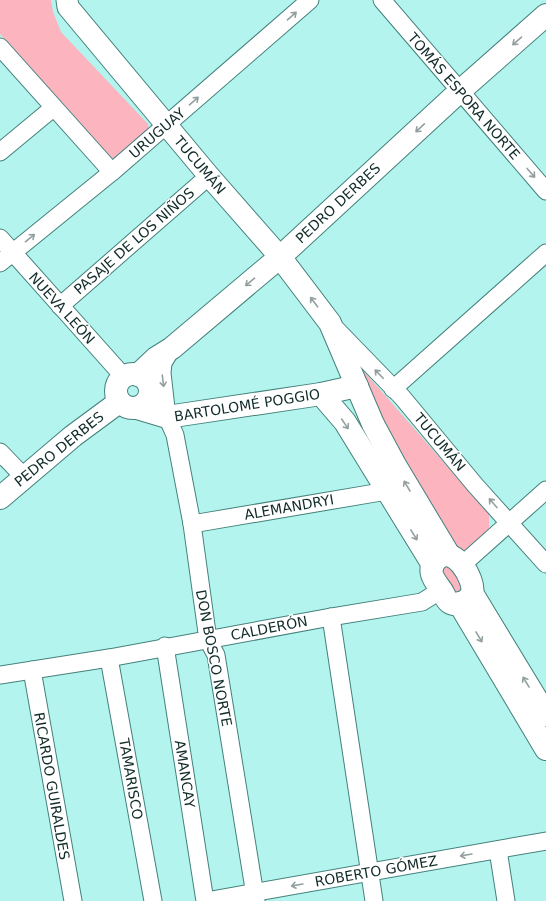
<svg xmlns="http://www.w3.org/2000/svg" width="546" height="901" viewBox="0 0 546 901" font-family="'DejaVu Sans',sans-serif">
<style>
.green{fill:#fcb4bf}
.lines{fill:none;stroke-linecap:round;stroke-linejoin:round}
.minor-casing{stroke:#44817c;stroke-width:19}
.tertiary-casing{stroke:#44817c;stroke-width:23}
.secondary-casing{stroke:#44817c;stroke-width:24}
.minor{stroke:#fff;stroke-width:17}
.tertiary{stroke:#fff;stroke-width:21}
.secondary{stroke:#fff;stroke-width:22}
.oneway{stroke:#94a09f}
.labels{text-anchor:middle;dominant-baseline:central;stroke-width:3;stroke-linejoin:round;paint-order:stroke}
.street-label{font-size:14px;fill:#112b29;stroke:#fff}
</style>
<rect width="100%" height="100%" fill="#b4f4ee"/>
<g class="green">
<path d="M0 0H51L53 12 61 32 148 124 149 131 115 159 108 156 0 34Z"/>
<path d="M361 368 489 514V531L463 554 460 555 380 424 357 369Z"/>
<path d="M448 562 465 586 459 593H451L440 566Z"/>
</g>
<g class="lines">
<defs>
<g id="minor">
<path d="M382 0 546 191"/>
<path d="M0 47 112 172"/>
<path d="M0 152 53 108"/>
<path d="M0 238 124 377"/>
<path d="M0 263 112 172 310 0"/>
<path d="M60 306 209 176"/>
<path d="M336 329 402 397 475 485 546 564"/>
<path d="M172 348 163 363 162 373 167 417 175 435 192 524 208 640 216 655 256 901"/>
<path d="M393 389 546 253"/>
<path d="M0 452 24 477"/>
<path d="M192 524 387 491"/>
<path d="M462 565 546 490"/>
<path d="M331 617 374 901"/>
<path d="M165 646 205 901"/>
<path d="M109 658 153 901"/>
<path d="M32 670 73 901"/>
<path d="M0 675 109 658 331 617 422 602 441 590"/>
<path d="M498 850 506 901"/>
<path d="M206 901 546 841"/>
</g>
<path id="tertiary" d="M67 0 68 7 209 176 280 257"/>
<g id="secondary">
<path d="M280 257 330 323 373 424 395 465 449 555"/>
<circle cx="133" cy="391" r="17"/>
<path d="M138 375 156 358 172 348 280 257 460 91 546 15"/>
<path d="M321 394 345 422 433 565"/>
<path d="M137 408 167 417 321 394 357 386"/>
<path d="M0 498 73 436 119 402"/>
<path d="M472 593C469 600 458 608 449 602 446 600 444 594 442 591 436 582 426 572 435 561 453 540 476 581 472 593L546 715"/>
<path d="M459 603 546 749"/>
</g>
</defs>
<use href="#minor" class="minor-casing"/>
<use href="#tertiary" class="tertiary-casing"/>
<use href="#secondary" class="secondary-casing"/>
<use href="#minor" class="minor"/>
<use href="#tertiary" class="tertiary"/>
<use href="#secondary" class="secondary"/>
</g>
<defs><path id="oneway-shaft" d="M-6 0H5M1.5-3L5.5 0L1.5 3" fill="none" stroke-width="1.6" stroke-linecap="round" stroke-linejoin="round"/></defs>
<g class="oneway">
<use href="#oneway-shaft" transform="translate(292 16) rotate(-41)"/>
<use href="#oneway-shaft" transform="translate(517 41) rotate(139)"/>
<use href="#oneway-shaft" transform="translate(194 101) rotate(-41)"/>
<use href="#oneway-shaft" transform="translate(420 128) rotate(137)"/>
<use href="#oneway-shaft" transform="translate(531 173) rotate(49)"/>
<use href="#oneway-shaft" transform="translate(30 238) rotate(-39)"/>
<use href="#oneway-shaft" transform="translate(250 282) rotate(140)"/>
<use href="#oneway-shaft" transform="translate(314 302) rotate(-127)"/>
<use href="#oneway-shaft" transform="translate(379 374) rotate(-134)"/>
<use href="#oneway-shaft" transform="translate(163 381) rotate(83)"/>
<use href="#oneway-shaft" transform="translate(345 424) rotate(56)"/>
<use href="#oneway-shaft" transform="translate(407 486) rotate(-121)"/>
<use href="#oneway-shaft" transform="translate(493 503) rotate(-131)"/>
<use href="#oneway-shaft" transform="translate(414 535) rotate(58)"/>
<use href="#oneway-shaft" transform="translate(479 637) rotate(59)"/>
<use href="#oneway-shaft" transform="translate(526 682) rotate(-121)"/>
<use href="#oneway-shaft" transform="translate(466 855) rotate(170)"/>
<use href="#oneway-shaft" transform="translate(297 885) rotate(170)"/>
</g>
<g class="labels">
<g class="street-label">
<text transform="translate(464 96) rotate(49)">TOMÁS ESPORA NORTE</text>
<text transform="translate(157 133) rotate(-41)">URUGUAY</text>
<text transform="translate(200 165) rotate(50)">TUCUMÁN</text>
<text transform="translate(338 203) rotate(-43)">PEDRO DERBES</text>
<text transform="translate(134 241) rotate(-41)">PASAJE DE LOS NIÑOS</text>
<text transform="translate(62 308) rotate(48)">NUEVA LEÓN</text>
<text transform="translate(247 405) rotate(-9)">BARTOLOMÉ POGGIO</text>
<text transform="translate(440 442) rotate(50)">TUCUMÁN</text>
<text transform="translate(59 449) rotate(-39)">PEDRO DERBES</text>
<text transform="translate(289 507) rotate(-10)">ALEMANDRYI</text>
<text transform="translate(269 628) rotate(-11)">CALDERÓN</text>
<text transform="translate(214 658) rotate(79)">DON BOSCO NORTE</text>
<text transform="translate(185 774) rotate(81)">AMANCAY</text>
<text transform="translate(131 779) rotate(80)">TAMARISCO</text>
<text transform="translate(52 786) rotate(80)">RICARDO GUIRALDES</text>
<text transform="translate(376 871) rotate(-10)">ROBERTO GÓMEZ</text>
</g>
</g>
</svg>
